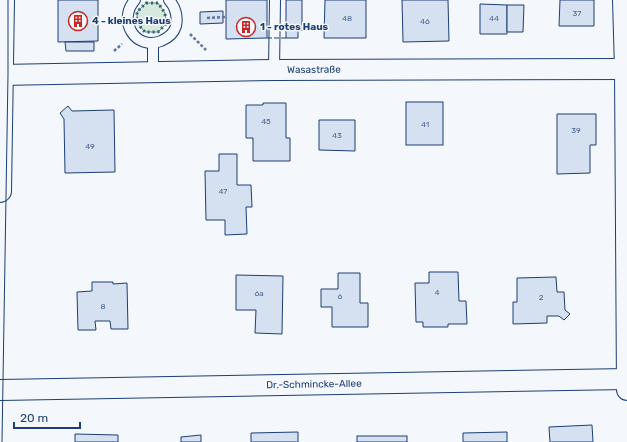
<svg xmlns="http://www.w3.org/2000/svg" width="627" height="442" viewBox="0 0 627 442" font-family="Rubik,sans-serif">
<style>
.green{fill:#d7e8df;stroke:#687fa3}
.building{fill:#d5e0f0;stroke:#1d3f73}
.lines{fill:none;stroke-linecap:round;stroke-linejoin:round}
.service-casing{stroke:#1d3f73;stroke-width:12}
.minor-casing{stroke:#1d3f73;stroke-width:22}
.secondary-casing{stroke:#1d3f73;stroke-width:24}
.path{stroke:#5e769c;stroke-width:2.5;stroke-dasharray:3 2;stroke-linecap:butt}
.service{stroke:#f4f7fb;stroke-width:10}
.minor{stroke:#f4f7fb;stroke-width:20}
.secondary{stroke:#f4f7fb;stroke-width:22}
.tram{stroke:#1d3f73;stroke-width:1}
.hedge{stroke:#2c6c60;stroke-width:3;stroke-dasharray:2 3;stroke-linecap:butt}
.fence{stroke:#1d3f73;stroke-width:1;stroke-dasharray:5 2;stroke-linecap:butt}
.labels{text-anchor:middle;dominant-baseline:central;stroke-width:3;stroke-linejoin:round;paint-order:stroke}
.number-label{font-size:8px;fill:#4b6792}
.poi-label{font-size:10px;font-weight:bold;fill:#1d3f73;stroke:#f4f7fb;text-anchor:start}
.street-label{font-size:10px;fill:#1d3f73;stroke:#f4f7fb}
</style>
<rect width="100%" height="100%" fill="#f4f7fb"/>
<path class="green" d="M146 3H158L165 13 166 24 158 32H145L137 23V12Z"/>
<g class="building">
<path d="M58 0H98V41L58 42Z"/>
<path d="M226 0H267V38L226 39Z"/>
<path d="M286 0H302V30H298V38H286Z"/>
<path d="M325 0H366V38H324Z"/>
<path d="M402 0H448L449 41 403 42Z"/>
<path d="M560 0H594V26H559Z"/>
<path d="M480 4 507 5V34H480Z"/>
<path d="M507 5H524L523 32H507Z"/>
<path d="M223 11V23L200 24V12Z"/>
<path d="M65 42H94V51H66Z"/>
<rect x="406" y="102" width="37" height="43"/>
<path d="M263 103H286V138H290V161H253V138H246V105H263Z"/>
<path d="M68 106 72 111 114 110 115 172 65 173 64 119 60 113Z"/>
<path d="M557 114H596V145H590V173L557 174Z"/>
<path d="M319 120H355V151L319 150Z"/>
<path d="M219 154H237V185H251L252 207H246L247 234 225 235V220H206L205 171H219Z"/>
<path d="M429 272H458L459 301H466L467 324H448V327H423V322H416L415 283H429Z"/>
<path d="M338 273H360V303H368V327H332V307H321V289H338Z"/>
<path d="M236 275 283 276 282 334 255 333 256 310H236Z"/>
<path d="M556 277 557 292H564L565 310 570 314 564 320 559 316H547V323L513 324V302H517V278Z"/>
<path d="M92 282H113V284L127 283 128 329H111L110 321H95L96 330H78L77 292 92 291Z"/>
<path d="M592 425 593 442H550L549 427Z"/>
<path d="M298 432V442H251V433Z"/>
<path d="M507 432V442H463V433Z"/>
<path d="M75 434 118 435V442H75Z"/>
<path d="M201 435V442H181V437Z"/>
<rect x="357" y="436" width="50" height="6"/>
</g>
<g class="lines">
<defs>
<g id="service">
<path d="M135 0C117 20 135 51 161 41 168 38 174 33 176 26 178 16 176 8 169 0"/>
<path d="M274 70 275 0"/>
<path d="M153 72V43"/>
</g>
<g id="minor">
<path d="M623 0 625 69 627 390"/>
<path id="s1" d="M0 75 274 70 627 69"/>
<path id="s2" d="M0 390 627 379"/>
</g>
<path id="secondary" d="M0 191 3 0"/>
</defs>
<use href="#service" class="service-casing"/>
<use href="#minor" class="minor-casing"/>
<use href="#secondary" class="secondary-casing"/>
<g class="path">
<path d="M207 18 226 17"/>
<path d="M190 34 206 50"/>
<path d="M114 51 122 44"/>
</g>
<use href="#service" class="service"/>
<use href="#minor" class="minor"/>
<use href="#secondary" class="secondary"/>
<path class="tram" d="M2 442 8 74V0"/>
<path class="hedge" d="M146 3H158L165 13 166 24 158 32H145L137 23V12Z"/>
<path class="fence" d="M267 38H286"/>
</g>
<defs>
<symbol id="building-ring" viewBox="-11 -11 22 22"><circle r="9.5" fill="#f4f7fb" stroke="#c62828" stroke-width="1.5"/><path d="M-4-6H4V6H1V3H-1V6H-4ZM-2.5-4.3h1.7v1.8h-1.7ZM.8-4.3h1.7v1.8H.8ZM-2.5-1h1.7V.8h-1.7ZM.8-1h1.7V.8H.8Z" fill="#c62828"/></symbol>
</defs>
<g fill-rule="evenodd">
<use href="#building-ring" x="67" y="10" width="22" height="22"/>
<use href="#building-ring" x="235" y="16" width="22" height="22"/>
</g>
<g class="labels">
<g class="number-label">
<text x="577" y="13">37</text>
<text x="347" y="18">48</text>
<text x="494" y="18">44</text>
<text x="425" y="21">46</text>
<text x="266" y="121">45</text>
<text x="425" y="124">41</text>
<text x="576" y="130">39</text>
<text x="337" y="135">43</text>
<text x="90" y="146">49</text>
<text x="223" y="191">47</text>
<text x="437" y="292">4</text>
<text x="259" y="293">6a</text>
<text x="340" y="296">6</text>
<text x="541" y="297">2</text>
<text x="103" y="306">8</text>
</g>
<g class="poi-label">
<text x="92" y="21">4 - kleines Haus</text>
<text x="260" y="27">1 - rotes Haus</text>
</g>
<g class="street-label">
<text stroke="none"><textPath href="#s1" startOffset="314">Wasastraße</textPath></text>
<text stroke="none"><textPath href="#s2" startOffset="314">Dr.-Schmincke-Allee</textPath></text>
</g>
</g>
<path d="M14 422v6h66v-6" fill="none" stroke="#1d3f73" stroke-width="2"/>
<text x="20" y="422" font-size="12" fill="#1d3f73" stroke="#f4f7fb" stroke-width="3" paint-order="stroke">20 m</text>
</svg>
